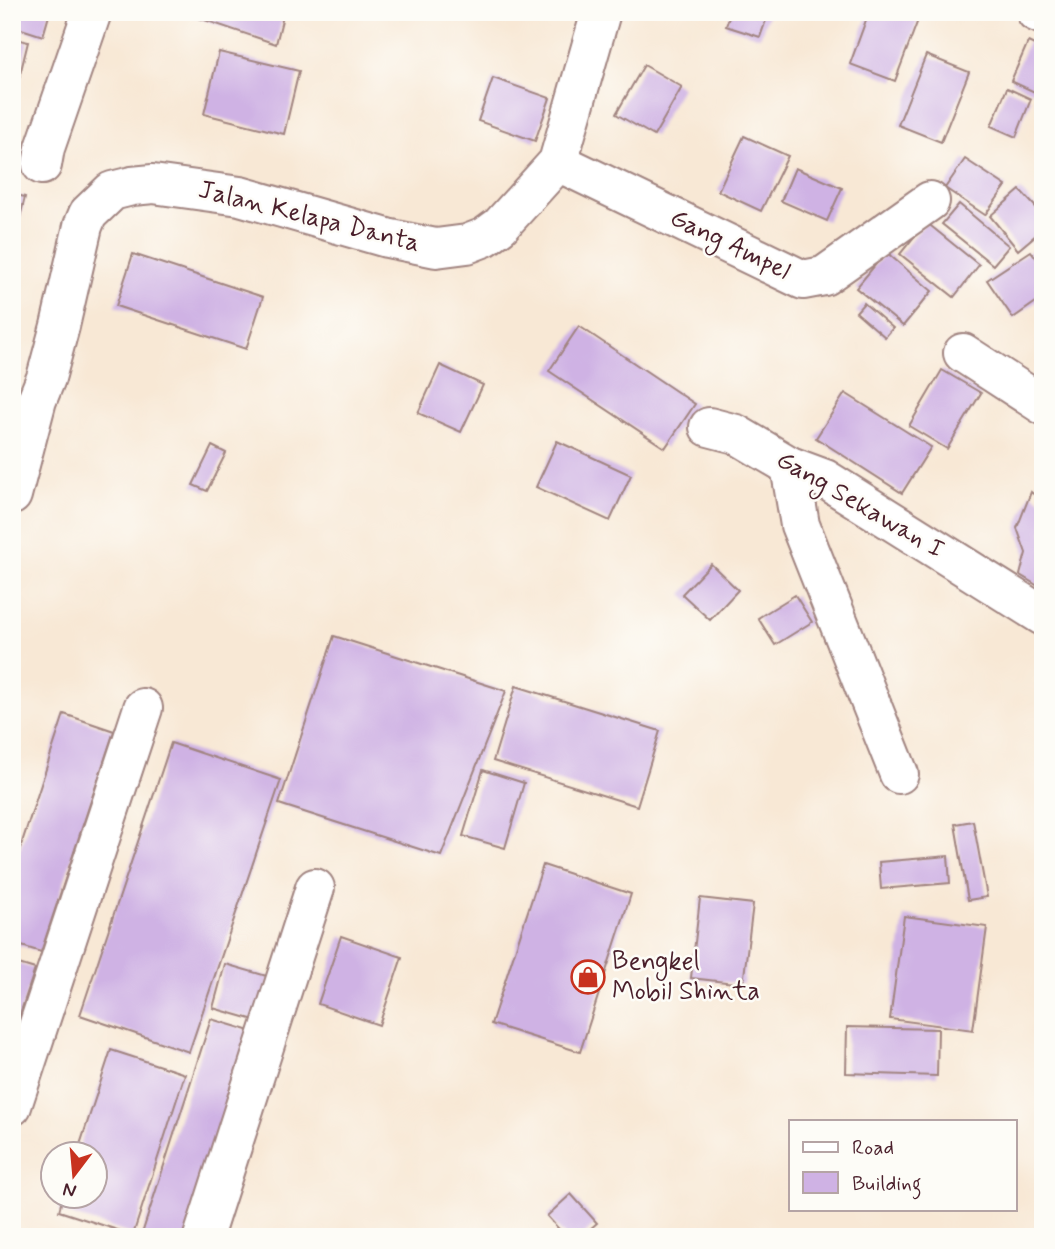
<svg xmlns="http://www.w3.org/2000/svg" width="1055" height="1249" viewBox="0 0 1055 1249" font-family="Mynerve,sans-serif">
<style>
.building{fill:#cfb2e4}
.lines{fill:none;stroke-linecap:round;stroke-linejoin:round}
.minor-casing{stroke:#a18480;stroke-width:42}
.minor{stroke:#fff;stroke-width:38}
.labels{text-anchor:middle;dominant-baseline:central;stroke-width:5;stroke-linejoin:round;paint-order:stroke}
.street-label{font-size:26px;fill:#4a1f2b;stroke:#fdfcf7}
.poi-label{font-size:26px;fill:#4a1f2b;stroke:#fdfcf7;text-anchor:start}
</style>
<rect width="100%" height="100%" fill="#fdfcf7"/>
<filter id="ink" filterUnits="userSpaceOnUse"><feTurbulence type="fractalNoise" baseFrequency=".0143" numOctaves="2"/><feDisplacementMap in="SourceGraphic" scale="14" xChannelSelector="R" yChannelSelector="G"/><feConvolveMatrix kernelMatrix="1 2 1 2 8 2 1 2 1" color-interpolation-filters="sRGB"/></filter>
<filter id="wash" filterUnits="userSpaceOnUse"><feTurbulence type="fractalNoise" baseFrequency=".00686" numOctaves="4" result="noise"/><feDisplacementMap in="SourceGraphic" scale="28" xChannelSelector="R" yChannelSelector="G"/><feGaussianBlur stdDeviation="1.57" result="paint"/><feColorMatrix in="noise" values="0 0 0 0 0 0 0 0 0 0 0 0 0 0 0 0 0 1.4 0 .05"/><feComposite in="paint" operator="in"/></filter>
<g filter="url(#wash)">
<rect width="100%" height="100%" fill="#f8e8d5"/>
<g id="blocks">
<g class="building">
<path d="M12 12H50L43 36 12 26Z"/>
<path d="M181 12H284L276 44Z"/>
<path d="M731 12H769L760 37 726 26Z"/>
<path d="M869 12H921L895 81 850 64Z"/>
<path d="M12 38 28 42 13 103H12Z"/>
<path d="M1028 42 1043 49 1041 95 1011 81Z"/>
<path d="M219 52 299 71 284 134 204 114Z"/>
<path d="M926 55 969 72 941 142 898 125Z"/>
<path d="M644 65 682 87 654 136 616 114Z"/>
<path d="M493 78 550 98 535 141 478 121Z"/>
<path d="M1007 88 1031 99 1016 137 991 126Z"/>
<path d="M744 136 788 156 761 211 718 191Z"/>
<path d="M965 159 1006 186 985 215 945 188Z"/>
<path d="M795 168 842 188 827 221 781 201Z"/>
<path d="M1020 190 1043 215V229L1018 250 990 216Z"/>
<path d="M12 194 25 197 13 246H12Z"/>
<path d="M959 204 1009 246 993 265 942 224Z"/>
<path d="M926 222 979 265 954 297 900 254Z"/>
<path d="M1031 251 1043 267V297L1013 318 987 280Z"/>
<path d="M886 252 932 291 903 326 856 288Z"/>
<path d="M133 254 263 297 246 349 116 306Z"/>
<path d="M864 303 893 328 885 337 856 312Z"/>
<path d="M579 326 695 404 665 448 549 371Z"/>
<path d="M440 365 483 385 461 432 418 413Z"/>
<path d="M942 370 981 393 947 449 909 426Z"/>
<path d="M845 393 931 447 902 493 816 438Z"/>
<path d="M557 441 631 475 610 521 536 487Z"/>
<path d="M212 446 226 453 207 491 193 485Z"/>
<path d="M1031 492 1043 502V589L1020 575 1026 553 1017 528Z"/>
<path d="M711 564 738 590 710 620 682 594Z"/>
<path d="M795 595 812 622 775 645 758 618Z"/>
<path d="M334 636 506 691 441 856 279 804Z"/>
<path d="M516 686 660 731 637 806 493 761Z"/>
<path d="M64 714 114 731 41 952 12 943V873Z"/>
<path d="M171 743 281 780 189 1052 80 1015Z"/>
<path d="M483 770 524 783 505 848 463 836Z"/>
<path d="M973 821 987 897 968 900 955 824Z"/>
<path d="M948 856 950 883 881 889 879 862Z"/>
<path d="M543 865 631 894 580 1052 491 1024Z"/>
<path d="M700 898 753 904 743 984 691 978Z"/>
<path d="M904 916 987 927 973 1030 890 1019Z"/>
<path d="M341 936 402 957 379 1025 318 1004Z"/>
<path d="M12 962 35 969 13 1035H12Z"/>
<path d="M225 964 270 977 258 1021 213 1008Z"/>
<path d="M211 1019 264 1035 198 1237H141Z"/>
<path d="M847 1027 938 1029 937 1076 846 1073Z"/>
<path d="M111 1050 185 1074 133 1235 59 1211 63 1196H94V1154H77Z"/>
<path d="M571 1194 597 1223 581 1237H566L547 1216Z"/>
</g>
</g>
</g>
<g filter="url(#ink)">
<use href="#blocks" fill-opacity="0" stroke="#a18480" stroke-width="2"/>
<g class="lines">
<defs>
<g id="minor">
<path d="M1036 12 1043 15"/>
<path d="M558 162 803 280 824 276 930 201"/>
<path d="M42 165 45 148 92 12"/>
<path d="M963 353 1043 405"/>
<path d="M709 427 736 434 790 466 825 479 1043 616"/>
<path d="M790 466 800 525 899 774"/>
<path d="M12 495 37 400 46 378 60 326 83 226 88 214 112 191 132 186 153 184 240 196 387 238 436 248 467 244 485 237 500 226 558 162 601 12"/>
<path d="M12 1106 143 708"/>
<path d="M203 1237 315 888"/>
</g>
</defs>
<use href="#minor" class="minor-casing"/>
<use href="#minor" class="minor"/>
</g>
</g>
<defs>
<symbol id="shop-ring" viewBox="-11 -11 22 22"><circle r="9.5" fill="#fdfcf7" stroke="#c8321e" stroke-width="1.5"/><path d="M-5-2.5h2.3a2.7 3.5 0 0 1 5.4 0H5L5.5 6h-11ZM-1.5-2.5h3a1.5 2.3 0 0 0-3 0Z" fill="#c8321e"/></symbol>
</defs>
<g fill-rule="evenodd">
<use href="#shop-ring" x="569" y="958" width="38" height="38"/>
</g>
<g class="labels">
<g class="street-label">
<text transform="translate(309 217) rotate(14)">Jalan Kelapa Danta</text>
<text transform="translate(730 245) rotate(26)">Gang Ampel</text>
<text transform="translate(860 505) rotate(30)">Gang Sekawan I</text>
</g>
<g class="poi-label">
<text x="612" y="962">Bengkel<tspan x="612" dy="30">Mobil Shinta</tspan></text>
</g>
</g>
<rect width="1055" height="1249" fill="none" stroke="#fdfcf7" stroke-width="42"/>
<rect x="789" y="1120" width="228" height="91" fill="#fdfcf7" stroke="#b5a4a5" stroke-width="2"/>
<rect x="803" y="1142" width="35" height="10" fill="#ffffff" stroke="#b5a4a5" stroke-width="2"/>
<text x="852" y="1154" font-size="21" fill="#4a1f2b">Road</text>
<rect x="803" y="1172" width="35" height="21" fill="#cfb2e4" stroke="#b5a4a5" stroke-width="2"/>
<text x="852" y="1190" font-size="21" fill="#4a1f2b">Building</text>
<g transform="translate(74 1175) rotate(196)"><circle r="33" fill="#fdfcf7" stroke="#b5a4a5" stroke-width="2"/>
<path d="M0-5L12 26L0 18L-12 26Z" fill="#c8321e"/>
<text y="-10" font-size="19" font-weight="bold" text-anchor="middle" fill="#4a1f2b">N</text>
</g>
</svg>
